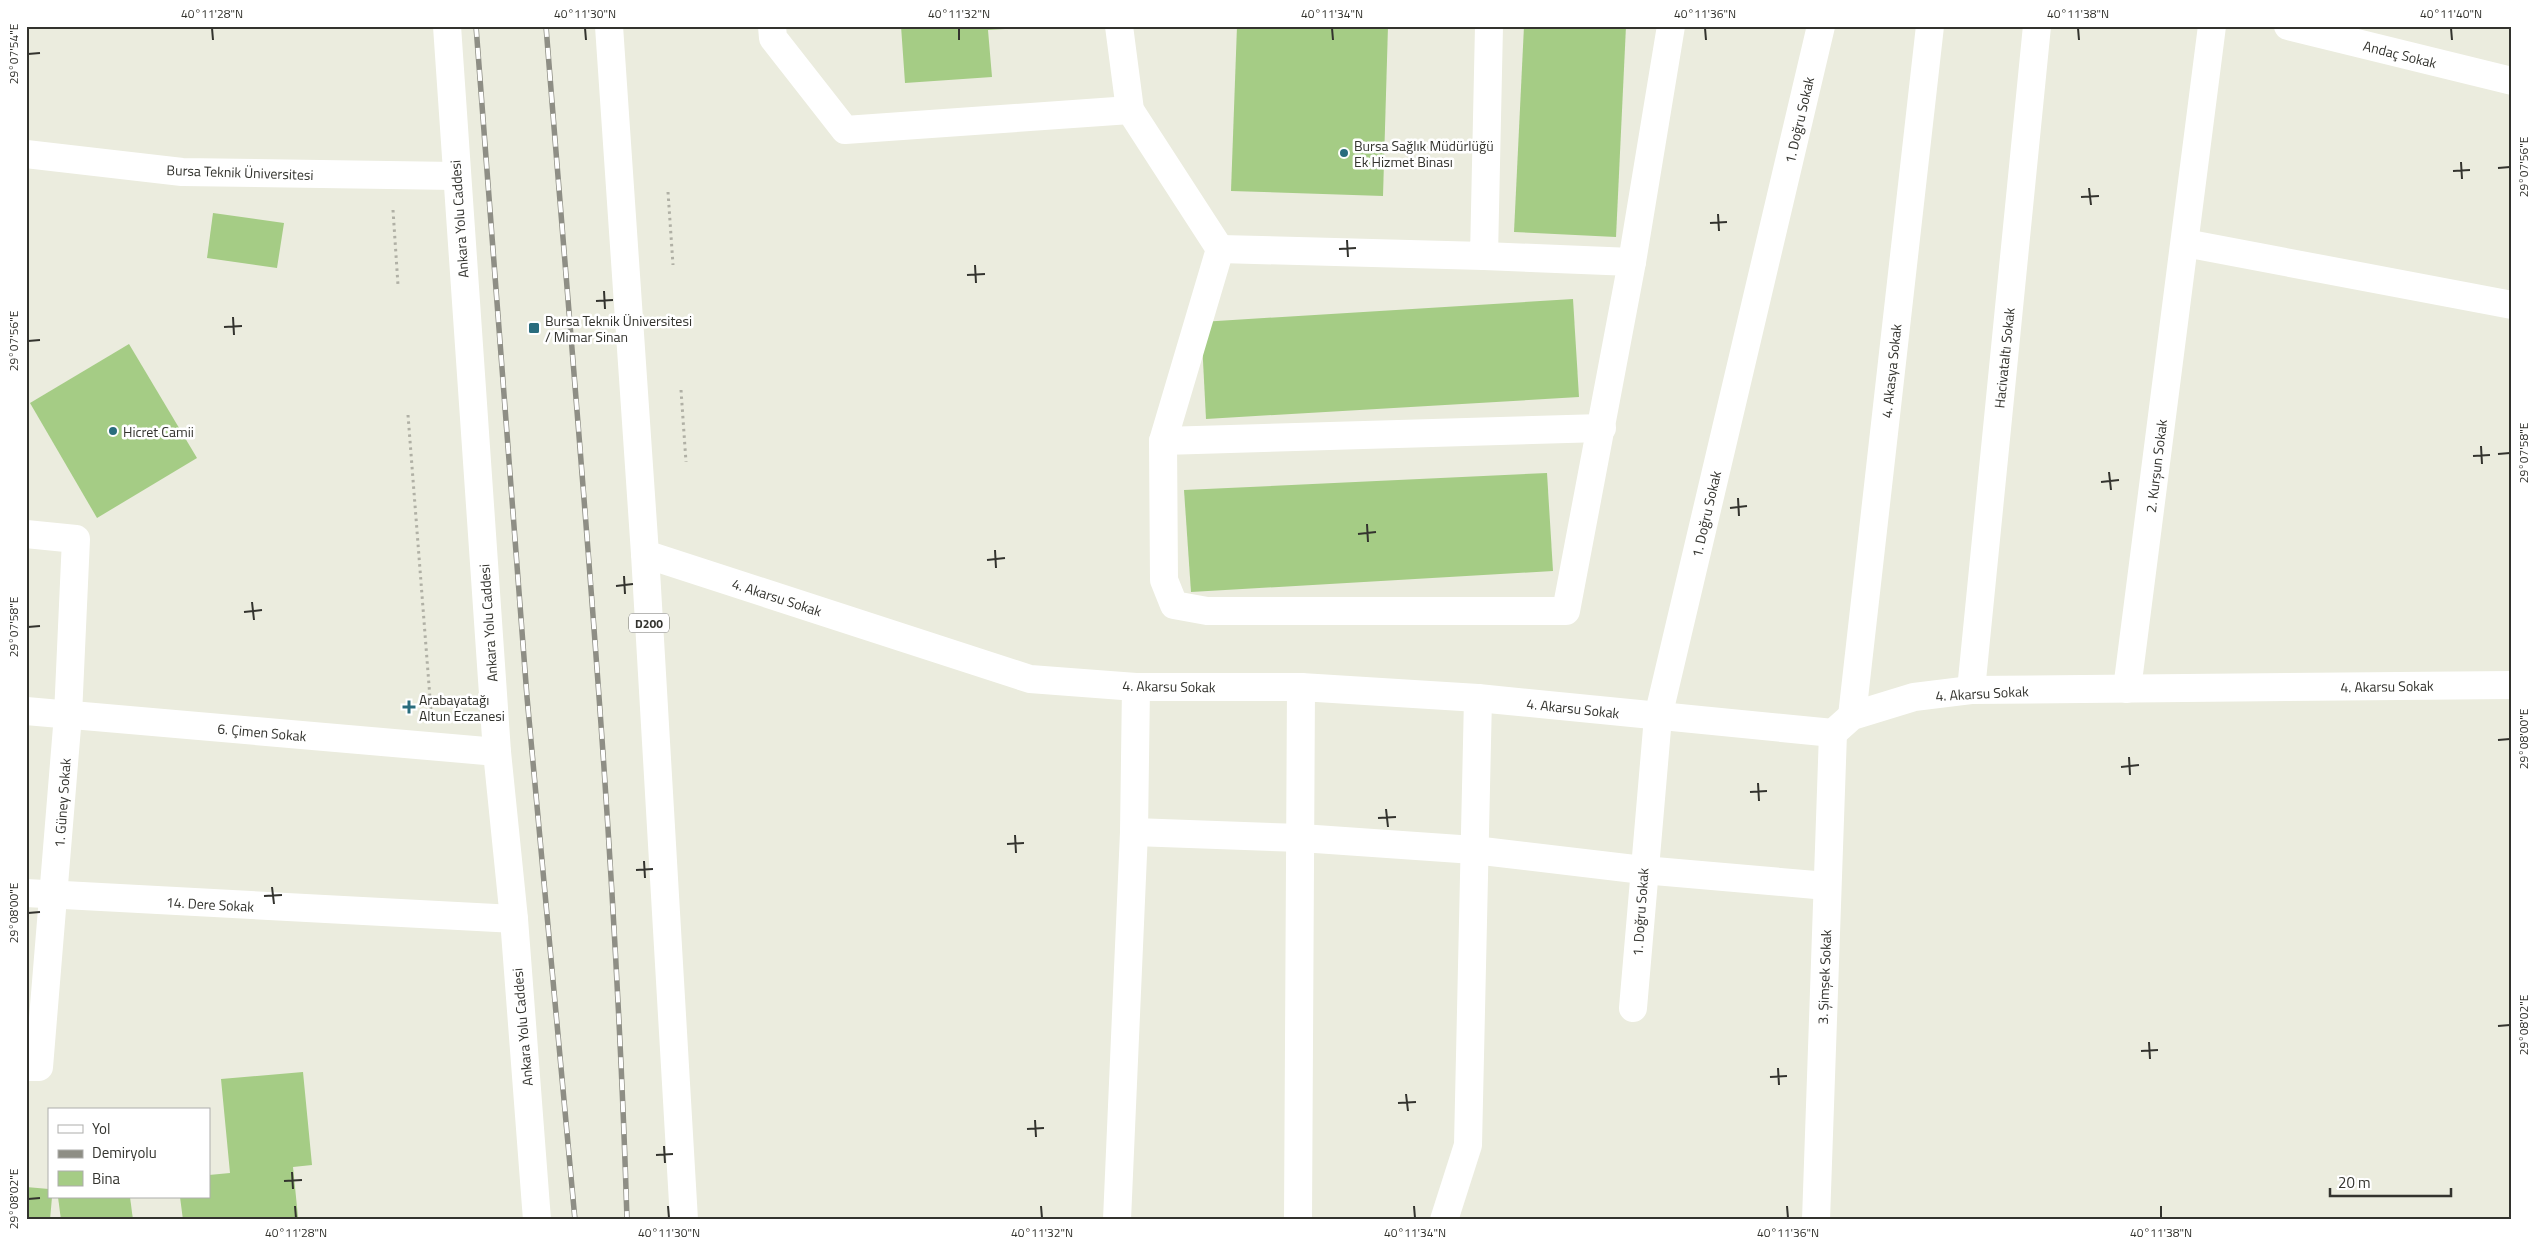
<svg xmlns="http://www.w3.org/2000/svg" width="2538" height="1246" viewBox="0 0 2538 1246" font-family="'Titillium Web',sans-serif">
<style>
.building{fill:#a5cc85}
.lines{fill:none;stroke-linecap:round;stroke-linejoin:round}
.path{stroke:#b0b0a5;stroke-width:3;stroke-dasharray:2.5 4;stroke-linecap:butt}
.minor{stroke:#fff;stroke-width:28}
.highway{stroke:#fff;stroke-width:28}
.rail-casing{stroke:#8e8e85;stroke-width:5.5}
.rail{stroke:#fff;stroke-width:4;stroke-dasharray:11;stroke-linecap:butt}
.ticks{fill:none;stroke:#33332e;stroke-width:2}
.poi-dot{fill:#296c7d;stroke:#fff;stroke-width:2}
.labels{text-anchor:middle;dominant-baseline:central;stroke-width:5;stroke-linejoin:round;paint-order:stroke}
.shield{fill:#fff;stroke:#70706d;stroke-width:1}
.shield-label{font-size:12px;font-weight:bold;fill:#33332e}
.street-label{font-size:14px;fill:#33332e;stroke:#fff}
.poi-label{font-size:14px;fill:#33332e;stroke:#fff;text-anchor:start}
.neatline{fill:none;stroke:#33332e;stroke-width:2}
.ticks-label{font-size:12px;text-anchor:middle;fill:#33332e}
</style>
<rect width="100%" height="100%" fill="#ebecde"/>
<g class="building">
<path d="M901 26H1022V28L988 30 992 77 905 83Z"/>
<path d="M1237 26H1388L1383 196 1231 191Z"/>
<path d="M1524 26H1626L1616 237 1514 232Z"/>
<path d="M213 213 284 223 277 268 207 258Z"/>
<path d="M1573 299 1579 397 1206 419 1201 322Z"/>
<path d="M129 344 197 458 97 518 30 403Z"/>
<path d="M1547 473 1553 571 1191 592 1184 490Z"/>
<path d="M303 1072 312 1165 293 1167 298 1217 269 1220H183L180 1197H209V1175L230 1173 221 1079Z"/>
<path d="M26 1187 49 1189V1197H52L50 1220H26Z"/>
<path d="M58 1197H130L133 1220H61Z"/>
</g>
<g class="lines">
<g class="path">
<path d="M668 192 673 265"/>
<path d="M393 210 398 285"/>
<path d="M681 390 686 462"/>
<path d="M408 415 431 711"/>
</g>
<g class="minor">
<path d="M772 26 773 38 845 130 1130 110"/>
<path d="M1119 26 1130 110 1220 249 1163 441 1602 428"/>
<path d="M2288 26 2512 81"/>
<path d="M26 154 182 172 456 176"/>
<path d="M2185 243 2512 305"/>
<path d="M1220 249 1484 256 1489 26"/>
<path d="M1484 256 1632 262"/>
<path d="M1163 441 1164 580 1174 605 1207 611H1566L1632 262 1671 26"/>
<path d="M26 534 76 539 68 715 39 1067H26"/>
<path d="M645 554 1030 679 1136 687H1301L1478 698 1833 733 1852 716 1914 697 1971 690 2512 685"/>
<path d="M2127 689 2212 26"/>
<path d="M1971 690 2037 26"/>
<path d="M26 711 497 752"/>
<path d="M1852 716 1930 26"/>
<path d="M1134 832 1301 838 1474 850 1643 870 1827 886"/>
<path d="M26 893 514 919"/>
<path d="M1633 1008 1658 717 1821 26"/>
<path d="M1117 1220 1134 832 1136 687"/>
<path d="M1298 1220 1301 687"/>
<path d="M1444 1220 1468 1145 1478 698"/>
<path d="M1816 1220 1833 733"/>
</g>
<g class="highway">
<path d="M447 26 497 752 514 919 537 1220"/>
<path d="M609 26 645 554 684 1220"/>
</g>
<defs>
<g id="rail">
<path d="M476 26 527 697 575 1220"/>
<path d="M546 26C577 424 615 821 627 1220"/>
</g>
</defs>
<use href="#rail" class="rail-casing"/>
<use href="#rail" class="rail"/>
</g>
<path class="ticks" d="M212 28 213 40M585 28 586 40M959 28V40M1332 28 1333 40M1705 28 1706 40M2078 28 2079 40M2451 28 2452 40M28 54 40 53M2461 162 2462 179M2498 168 2510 167M2453 171 2470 170M2089 188 2091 205M2081 197 2099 196M1718 214 1719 231M1710 223 1727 222M1347 240 1348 257M1339 249 1356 248M975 265 976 283M967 275 985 274M604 291 605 309M596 301 613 300M233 317 234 335M224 327 242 326M28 341 40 340M2481 446 2482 464M2498 454 2510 453M2473 456 2490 455M2109 472 2111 490M2101 482 2119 480M1738 498 1739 516M1730 508 1747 506M1367 524 1368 542M1358 534 1376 532M995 550 996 568M987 560 1005 558M624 576 625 594M616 586 633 584M252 602 254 620M244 612 262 610M28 627 40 626M2498 740 2510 739M2129 757 2130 775M2121 767 2139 765M1758 783 1759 801M1750 792 1767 791M1386 809 1388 827M1378 818 1396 817M1015 835 1016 853M1007 844 1024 843M644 861 645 878M636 870 653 869M272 887 274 904M264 896 282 895M28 913 40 912M2498 1026 2510 1025M2149 1042 2150 1059M2141 1051 2158 1050M1778 1068 1779 1085M1770 1077 1787 1076M1406 1094 1408 1111M1398 1103 1416 1102M1035 1120 1036 1137M1027 1129 1044 1128M664 1146 665 1163M656 1155 673 1154M292 1172 293 1189M284 1181 302 1180M28 1199 40 1198M295 1206 296 1218M668 1206 669 1218M1041 1206 1042 1218M1414 1206 1415 1218M1787 1206 1788 1218M2161 1206V1218"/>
<g class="poi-dot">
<circle cx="1344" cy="153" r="5"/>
<rect x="528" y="322" width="12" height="12" rx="2.5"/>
<circle cx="113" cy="431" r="5"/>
<path d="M406.5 699.5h5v5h5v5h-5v5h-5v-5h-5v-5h5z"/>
</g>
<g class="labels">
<rect class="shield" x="629" y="613.5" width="40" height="19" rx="4"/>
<g class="shield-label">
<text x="649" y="623">D200</text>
</g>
<g class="street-label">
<text transform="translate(2400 54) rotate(14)">Andaç Sokak</text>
<text transform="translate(1799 120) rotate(-77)">1. Doğru Sokak</text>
<text transform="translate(240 172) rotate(2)">Bursa Teknik Üniversitesi</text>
<text transform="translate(459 219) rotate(-94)">Ankara Yolu Caddesi</text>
<text transform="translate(2004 358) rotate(-84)">Hacivataltı Sokak</text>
<text transform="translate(1891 371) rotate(-84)">4. Akasya Sokak</text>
<text transform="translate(2156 466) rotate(-83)">2. Kurşun Sokak</text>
<text transform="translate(1706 514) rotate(-77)">1. Doğru Sokak</text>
<text transform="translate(777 597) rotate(18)">4. Akarsu Sokak</text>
<text transform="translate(488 623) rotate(-94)">Ankara Yolu Caddesi</text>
<text transform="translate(1169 686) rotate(1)">4. Akarsu Sokak</text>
<text transform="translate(2387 686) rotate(-1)">4. Akarsu Sokak</text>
<text transform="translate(1982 693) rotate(-3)">4. Akarsu Sokak</text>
<text transform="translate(1573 708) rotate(6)">4. Akarsu Sokak</text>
<text transform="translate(262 732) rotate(5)">6. Çimen Sokak</text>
<text transform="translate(62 803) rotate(-86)">1. Güney Sokak</text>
<text transform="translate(210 904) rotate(3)">14. Dere Sokak</text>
<text transform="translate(1640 912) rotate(-86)">1. Doğru Sokak</text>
<text transform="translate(1824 977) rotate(-88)">3. Şimşek Sokak</text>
<text transform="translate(522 1027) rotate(-95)">Ankara Yolu Caddesi</text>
</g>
<g class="poi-label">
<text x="1354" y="145">Bursa Sağlık Müdürlüğü<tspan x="1354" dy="16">Ek Hizmet Binası</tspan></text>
<text x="545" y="320">Bursa Teknik Üniversitesi<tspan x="545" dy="16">/ Mimar Sinan</tspan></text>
<text x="123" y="431">Hicret Camii</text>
<text x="419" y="699">Arabayatağı<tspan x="419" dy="16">Altun Eczanesi</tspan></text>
</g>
</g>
<rect width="2538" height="1246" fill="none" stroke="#ffffff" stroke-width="55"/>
<rect x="48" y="1108" width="162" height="90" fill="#ffffff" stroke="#adadab"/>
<rect x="58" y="1125" width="25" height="8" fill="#ffffff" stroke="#adadab"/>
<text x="92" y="1134" font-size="15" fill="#33332e">Yol</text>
<rect x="58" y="1150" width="25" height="8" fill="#8e8e85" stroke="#adadab"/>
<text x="92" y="1158" font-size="15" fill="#33332e">Demiryolu</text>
<rect x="58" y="1171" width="25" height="15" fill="#a5cc85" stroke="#adadab"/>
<text x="92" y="1184" font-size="15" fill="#33332e">Bina</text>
<path d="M2330 1188v8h121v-8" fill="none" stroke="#33332e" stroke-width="2.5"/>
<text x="2338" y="1188" font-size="15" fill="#33332e" stroke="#ffffff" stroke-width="4" paint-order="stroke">20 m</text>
<rect x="28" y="28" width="2482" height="1190" class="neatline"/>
<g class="ticks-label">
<text x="212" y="18">40°11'28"N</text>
<text x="585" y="18">40°11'30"N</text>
<text x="959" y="18">40°11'32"N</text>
<text x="1332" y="18">40°11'34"N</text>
<text x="1705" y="18">40°11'36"N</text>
<text x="2078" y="18">40°11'38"N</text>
<text x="2451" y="18">40°11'40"N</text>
<text transform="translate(14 54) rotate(-90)" y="4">29°07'54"E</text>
<text transform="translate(2524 167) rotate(-90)" y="4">29°07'56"E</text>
<text transform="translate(14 341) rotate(-90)" y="4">29°07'56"E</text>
<text transform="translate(2524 453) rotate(-90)" y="4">29°07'58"E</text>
<text transform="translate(14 627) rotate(-90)" y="4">29°07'58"E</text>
<text transform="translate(2524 739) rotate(-90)" y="4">29°08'00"E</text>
<text transform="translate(14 913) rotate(-90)" y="4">29°08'00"E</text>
<text transform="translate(2524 1025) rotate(-90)" y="4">29°08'02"E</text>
<text transform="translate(14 1199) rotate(-90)" y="4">29°08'02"E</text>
<text x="296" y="1237">40°11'28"N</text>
<text x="669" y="1237">40°11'30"N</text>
<text x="1042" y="1237">40°11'32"N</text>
<text x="1415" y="1237">40°11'34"N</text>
<text x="1788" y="1237">40°11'36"N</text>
<text x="2161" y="1237">40°11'38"N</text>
</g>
</svg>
